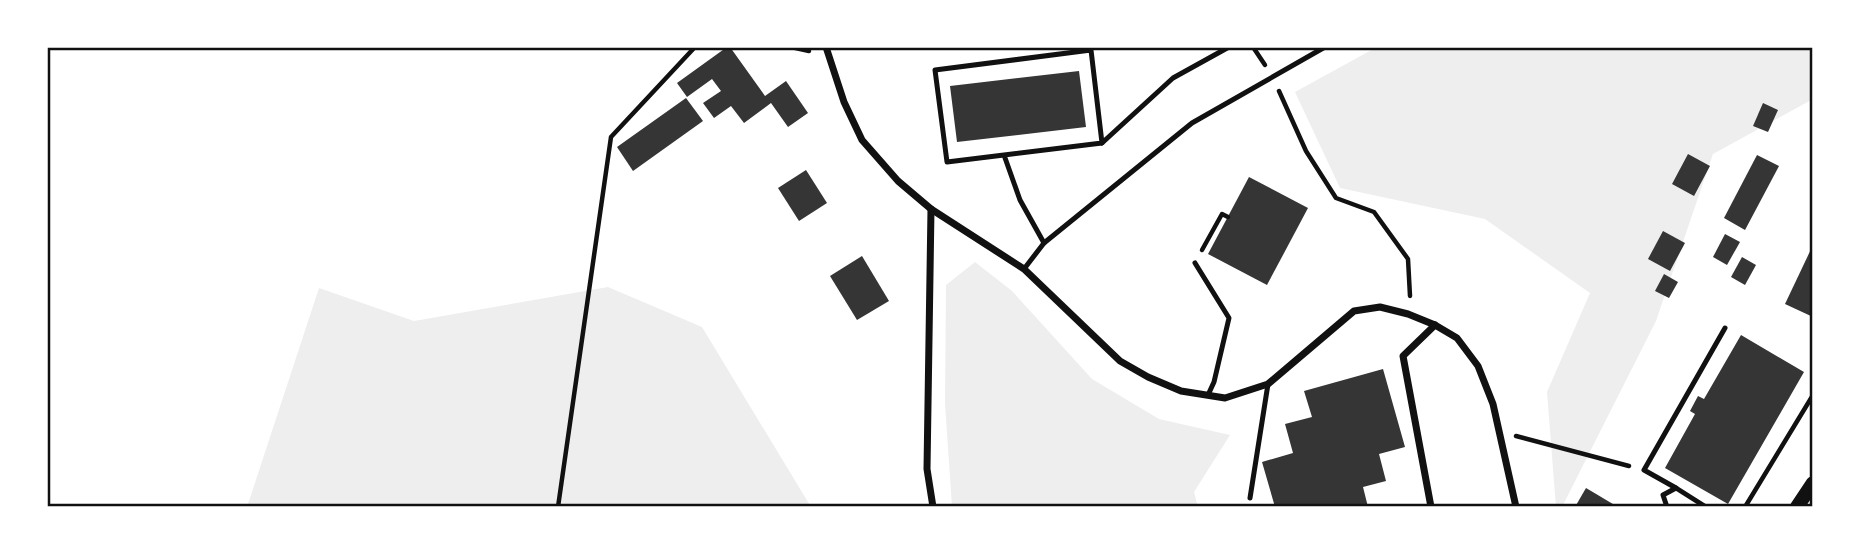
<svg xmlns="http://www.w3.org/2000/svg" width="1860" height="554" viewBox="0 0 1860 554" font-family="'Source Serif 4',serif">
<style>
.green{fill:#eee}
.building{fill:#353535}
.lines{fill:none;stroke-linecap:round;stroke-linejoin:round}
.path{stroke:#111;stroke-width:4.5}
.service{stroke:#111;stroke-width:5}
.minor{stroke:#111;stroke-width:7}
.secondary{stroke:#111;stroke-width:14}
.neatline{fill:none;stroke:#111;stroke-width:2.5}
</style>
<rect width="100%" height="100%" fill="#fff"/>
<g class="green">
<path d="M1377 47H1813V99L1713 154 1656 321 1562 507H1556L1547 392 1590 293 1485 219 1340 188 1295 92Z"/>
<path d="M975 262 1012 291 1092 379 1159 419 1230 435 1194 492 1198 507H952L945 403 946 285Z"/>
<path d="M608 287 702 327 811 507H247L319 288 414 321Z"/>
</g>
<g class="building">
<path d="M727 47H730L765 96 786 81 808 113 788 127 771 103 744 123 731 106 714 118 703 103 721 91 712 79 687 97 677 83Z"/>
<path d="M1079 71 1086 127 957 142 950 86Z"/>
<path d="M686 98 703 121 633 171 617 147Z"/>
<path d="M1763 103 1778 110 1768 132 1753 126Z"/>
<path d="M1688 154 1710 166 1694 196 1672 184Z"/>
<path d="M1757 155 1779 166 1745 230 1724 218Z"/>
<path d="M806 170 827 203 799 221 778 188Z"/>
<path d="M1249 177 1308 208 1267 285 1208 254Z"/>
<path d="M1663 231 1685 243 1670 271 1648 259Z"/>
<path d="M1725 234 1740 242 1727 265 1713 257Z"/>
<path d="M1813 245V317L1785 304Z"/>
<path d="M862 256 889 301 857 320 830 276Z"/>
<path d="M1742 257 1756 265 1745 285 1731 277Z"/>
<path d="M1664 274 1678 282 1669 298 1655 291Z"/>
<path d="M1741 335 1804 372 1728 504 1665 468 1695 414 1690 411 1698 396 1704 399Z"/>
<path d="M1383 369 1405 447 1379 454 1386 481 1363 487 1368 507H1275L1262 462 1293 453 1285 424 1312 417 1304 391Z"/>
<path d="M1586 488 1618 507H1575Z"/>
</g>
<g class="lines">
<g class="path">
<path d="M791 47 809 51"/>
<path d="M1253 47 1265 65"/>
<path d="M1279 91 1306 151 1336 198 1374 212 1408 259 1410 296"/>
<path d="M1202 250 1222 214 1228 217"/>
<path d="M1516 436 1629 466"/>
<path d="M558 507 611 137 695 47"/>
<path d="M1745 507 1813 395"/>
</g>
<g class="service">
<path d="M1102 143 1173 78 1229 47"/>
<path d="M1004 155 947 162 935 70 1091 50 1102 143 1004 155 1020 200 1044 243"/>
<path d="M1195 263 1229 318 1214 382 1208 395"/>
<path d="M1024 269 1044 243 1192 123 1325 47"/>
<path d="M1676 488 1644 470 1725 328"/>
<path d="M1250 498 1268 384"/>
<path d="M1667 507 1663 495 1676 488 1706 507"/>
</g>
<g class="minor">
<path d="M826 47 844 102 862 140 898 181 931 209 1024 269 1120 361 1148 377 1181 391 1225 398 1268 384 1354 311 1380 307 1408 314 1435 325 1457 338 1478 366 1493 404 1516 507"/>
<path d="M931 209 927 469 933 507"/>
<path d="M1431 507 1403 356 1435 325"/>
</g>
<path class="secondary" d="M1797 507 1813 483"/>
</g>
<rect width="1860" height="554" fill="none" stroke="#ffffff" stroke-width="98"/>
<rect x="49" y="49" width="1762" height="456" class="neatline"/>
</svg>
